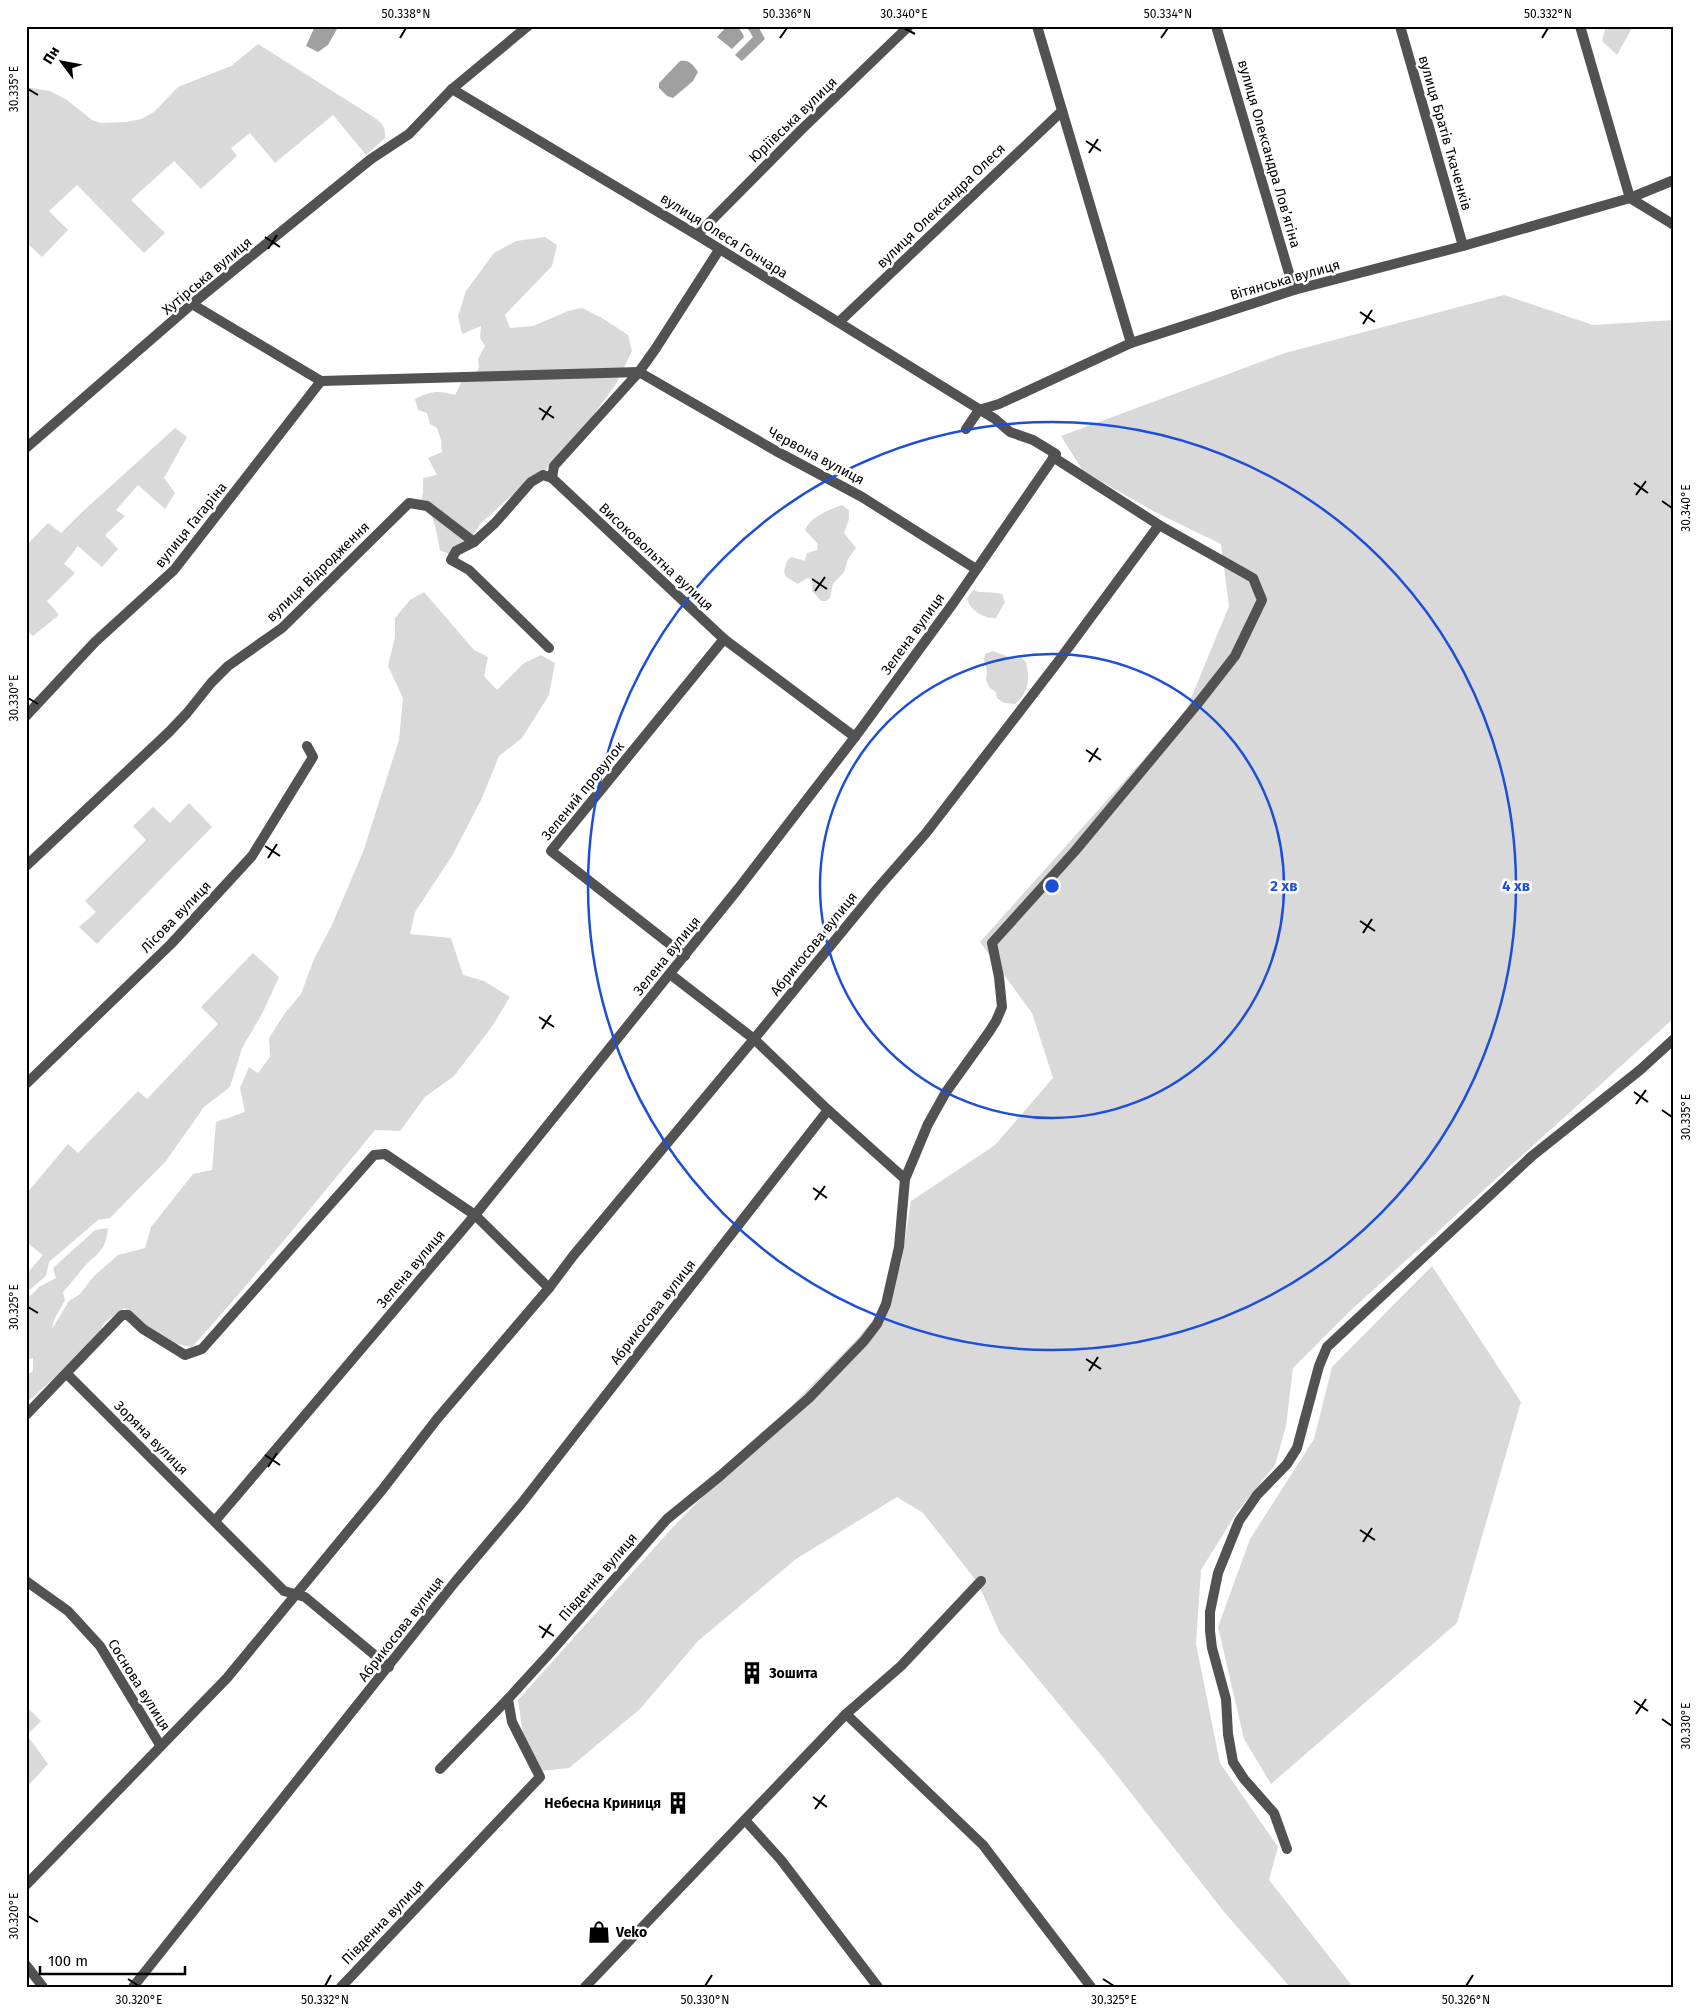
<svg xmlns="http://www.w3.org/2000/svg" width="1700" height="2013" viewBox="0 0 1700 2013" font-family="'Fira Sans',sans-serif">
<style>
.green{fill:#d9d9d9}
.water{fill:#a0a0a0}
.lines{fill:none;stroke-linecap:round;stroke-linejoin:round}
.minor{stroke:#525252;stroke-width:10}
.tertiary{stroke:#525252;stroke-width:10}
.ticks{fill:none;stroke:#000;stroke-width:2}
.ring{fill:none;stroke:#1d4ed8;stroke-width:2.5}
.labels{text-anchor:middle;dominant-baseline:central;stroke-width:5;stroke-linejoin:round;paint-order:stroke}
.street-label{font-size:14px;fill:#000;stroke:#fff}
.poi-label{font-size:14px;font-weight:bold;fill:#000;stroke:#fff;text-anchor:start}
.centre{fill:#1d4ed8;stroke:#fff;stroke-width:2.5}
.ring-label{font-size:15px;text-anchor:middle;font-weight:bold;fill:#1d4ed8;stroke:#fff;stroke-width:5;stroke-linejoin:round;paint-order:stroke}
.neatline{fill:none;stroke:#000;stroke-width:2}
.ticks-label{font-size:12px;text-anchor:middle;fill:#000}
</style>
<rect width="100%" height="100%" fill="#fff"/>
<g class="green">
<path d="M1606 26H1633L1617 55 1602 41Z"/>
<path d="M258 44 375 118C383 124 386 128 385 138L366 155 333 115 275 163 250 133 231 148 237 156 201 189 174 161 131 200 165 233 144 253 77 185 49 211 68 230 42 257 29 245 26 247V87L50 91 67 100 92 120 101 123 126 122 141 119 154 112 178 87 231 66Z"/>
<path d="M545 237 557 245 552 266 505 315 510 328 533 326 568 311 582 308 602 318 628 335 632 351 616 384 592 417 540 476 530 479 480 524 464 553 457 558 440 550C436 533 435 512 421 501L423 493V478L437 475 428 458 442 452 441 440 437 428 430 424 427 413 418 410 415 399C430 391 439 390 455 395L465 375 476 373 479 367 478 359 485 346 480 338 481 326 462 334 458 316 466 291 494 253 516 241Z"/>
<path d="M1504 295 1593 325 1674 320V1018L1350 1311 1293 1368 1286 1426 1275 1465 1237 1512 1201 1570 1196 1644 1220 1763 1278 1847 1269 1880 1353 1987H1290L1225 1913 1105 1760 1000 1633 978 1583 923 1513 897 1497 796 1559 698 1641 640 1709 569 1768 541 1771 523 1734 518 1700 674 1526 857 1339 886 1304 901 1264 911 1201 995 1145 1053 1078 1032 1013 980 942 1185 713 1229 606 1221 544 1155 512 1083 471 1061 436 1285 353Z"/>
<path d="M175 428 187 437 164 478 175 493 165 509 138 485 116 510 125 516 105 535 118 549 102 567 78 546 64 564 75 573 47 601 59 615 33 636 26 631V546L48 523 61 533 80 514Z"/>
<path d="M842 505 849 510V519L844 533 856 548 848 559 844 572 833 584 830 598 826 601H821L812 591V579L807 578 798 584 786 577 784 572 787 561 791 557 805 561 807 553 817 550 818 544 805 530C811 516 829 510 842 505Z"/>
<path d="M973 590C983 594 992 591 1002 594L1005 602 996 618C984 619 970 610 967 599Z"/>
<path d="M424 592 474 650 488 657 484 676 497 690 524 663 541 655 555 663 549 695 522 738 499 756 482 798 452 856 415 912 410 934 451 938 463 975 484 981 510 997 491 1028 454 1076 425 1097 400 1131 375 1130C315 1203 255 1277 192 1347 155 1341 151 1330 124 1308L104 1323 93 1344 26 1403V1376L33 1371V1358L26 1360V1300L39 1287 56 1278 53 1268 95 1230 108 1228C106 1251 98 1252 84 1267 77 1275 71 1284 63 1292L65 1300 54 1320 52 1329 69 1301 80 1294 94 1276 118 1255 145 1248 151 1227 193 1174 212 1170 216 1122 245 1112 240 1088 249 1067 258 1073 270 1057 269 1038 285 1013 301 994 314 959 331 927 363 852 399 740 403 698 388 666 395 637V618L410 600Z"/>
<path d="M993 651 1014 659 1022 658 1026 662C1030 678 1029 693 1015 704L1004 703 997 698 996 692 989 687 986 679 987 671 984 660 985 654Z"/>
<path d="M189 803 212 827 97 944 79 927 96 912 85 901 146 840 133 826 153 807 170 823Z"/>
<path d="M253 953 279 977 262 1014 242 1048 230 1087 204 1107 166 1161 110 1218 98 1220 49 1262 46 1276 26 1293V1275L43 1255 26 1242V1194L68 1144 78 1153 138 1091 147 1099 218 1024 201 1007Z"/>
<path d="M1432 1266 1521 1402 1457 1623 1271 1784 1244 1739 1218 1627 1250 1539 1314 1439 1332 1367Z"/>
<path d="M26 1706 41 1721 27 1735 48 1764 26 1788Z"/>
</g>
<g class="water">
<path d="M315 26H336L337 29 328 45 318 52 306 46Z"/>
<path d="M727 26C736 26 741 28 744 37L732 49 717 37Z"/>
<path d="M751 26H758L765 39 742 61 735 55 753 37 748 29Z"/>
<path d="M680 61C690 60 693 65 698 72L693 81 673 98 667 96 659 88V83Z"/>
</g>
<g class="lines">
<g class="minor">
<path d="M1037 26 1131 343"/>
<path d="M1216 26 1294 290"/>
<path d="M1400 26 1463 246"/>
<path d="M1580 26 1630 198"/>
<path d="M1630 198 1674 225"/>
<path d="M697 235 801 130 909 26"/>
<path d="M719 250 656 348 639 372 554 466 552 478 724 639 855 737"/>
<path d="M192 304 321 381 639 372"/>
<path d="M839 322 1062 111"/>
<path d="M639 372 776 451 862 497 976 569"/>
<path d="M966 429 979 410 999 404 1131 343 1294 290 1463 246 1630 198 1674 180"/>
<path d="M26 448 192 304 371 159 409 134 452 89 528 26"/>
<path d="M474 542 495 523 531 482 543 475 552 478"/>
<path d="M26 716 95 642 174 570 321 381"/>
<path d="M26 866 169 732 187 713 211 683 228 666 282 628 409 503 427 506 474 542 456 551 451 560 469 570 549 648"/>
<path d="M685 956 551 851 724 639"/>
<path d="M26 1084 171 944 252 856 313 757 307 746"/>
<path d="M828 1110 905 1179"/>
<path d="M67 1374 284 1591 305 1597 389 1667"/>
<path d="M26 1415 122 1315H128L143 1329 185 1355 202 1349 374 1155 385 1154 475 1215 549 1288"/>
<path d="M215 1521 475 1215 738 889 855 737 954 602 1056 454 1033 440 1010 432 995 419 697 235 452 89"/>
<path d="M26 1581 68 1611 100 1646 160 1745"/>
<path d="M846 1714 983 1845 1091 1987"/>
<path d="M440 1769 508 1699"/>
<path d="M745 1820 781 1860 878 1987"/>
<path d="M1287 1849 1274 1813 1244 1779 1233 1762 1228 1734 1226 1699 1212 1648 1210 1631V1612L1218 1573 1239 1521 1257 1495 1287 1464 1297 1448 1319 1366 1327 1347 1532 1156 1640 1070 1674 1039"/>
<path d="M26 1885 227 1678 382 1490 437 1419 549 1288 573 1256 754 1039 670 974"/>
<path d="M133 1987 455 1582 521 1504 828 1110 754 1039 877 889 926 833 1057 663 1159 525"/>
<path d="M341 1987 540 1777 512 1722 508 1699 549 1654 667 1519 720 1476 809 1398 864 1341 877 1324 886 1304 899 1247 905 1179 928 1124 946 1092 989 1032 996 1021 1002 1007 999 977 992 943 1075 851 1199 702 1235 656 1262 600 1253 578 1159 525 1053 457"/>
<path d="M585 1987 846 1714 901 1666 981 1581"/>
</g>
<path class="tertiary" d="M26 1965 43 1987"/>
</g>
<path class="ticks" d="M904 28 915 34M400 38 406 28M780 38 787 28M1161 38 1168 28M1542 38 1548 28M28 89 38 95M1086 141 1101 151M1089 153 1098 139M265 237 280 247M268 249 277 235M1360 312 1375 322M1363 324 1372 310M539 408 554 418M542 420 551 406M1634 483 1648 493M1636 495 1646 481M1662 501 1672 508M812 579 827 589M815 591 825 577M28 698 38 704M1086 750 1101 760M1089 762 1098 748M265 846 280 856M268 858 277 844M1360 921 1375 931M1363 933 1372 919M539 1017 554 1027M542 1029 551 1015M1634 1092 1648 1102M1636 1104 1646 1090M1662 1110 1672 1117M813 1188 827 1198M815 1200 825 1186M28 1307 38 1313M1086 1359 1101 1369M1089 1371 1098 1357M265 1455 280 1465M268 1467 277 1453M1360 1530 1375 1540M1363 1542 1372 1528M539 1626 554 1636M542 1638 551 1624M1634 1701 1648 1711M1636 1714 1646 1699M1662 1719 1672 1726M813 1797 827 1807M815 1809 825 1795M28 1916 38 1922M128 1979 139 1986M1103 1979 1114 1986M325 1986 331 1975M705 1986 712 1975M1466 1986 1473 1975"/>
<g class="ring">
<circle cx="1052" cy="886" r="232"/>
<circle cx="1052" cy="886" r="464"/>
</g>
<defs>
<symbol id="building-bare" viewBox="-9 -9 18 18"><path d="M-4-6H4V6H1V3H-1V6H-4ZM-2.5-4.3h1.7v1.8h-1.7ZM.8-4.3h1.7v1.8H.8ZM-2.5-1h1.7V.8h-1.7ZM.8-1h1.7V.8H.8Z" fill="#000" stroke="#fff" stroke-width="2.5" paint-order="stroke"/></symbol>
<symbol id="shop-bare" viewBox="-9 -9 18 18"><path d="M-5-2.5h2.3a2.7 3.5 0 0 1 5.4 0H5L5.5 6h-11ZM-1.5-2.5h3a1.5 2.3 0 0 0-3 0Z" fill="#000" stroke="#fff" stroke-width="2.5" paint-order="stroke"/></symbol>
</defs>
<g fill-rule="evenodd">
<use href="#building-bare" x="736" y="1657" width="32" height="32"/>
<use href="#building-bare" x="662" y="1787" width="32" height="32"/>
<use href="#shop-bare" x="583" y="1916" width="32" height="32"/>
</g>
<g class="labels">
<g class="street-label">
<text transform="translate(793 120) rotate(-44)">Юріївська вулиця</text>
<text transform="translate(1445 133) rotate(74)">вулиця Братів Ткаченків</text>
<text transform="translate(1269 154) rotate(74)">вулиця Олександра Ловʼягіна</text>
<text transform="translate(941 206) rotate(-44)">вулиця Олександра Олеся</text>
<text transform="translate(724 236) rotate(32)">вулиця Олеся Гончара</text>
<text transform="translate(207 276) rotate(-40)">Хутірська вулиця</text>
<text transform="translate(1285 280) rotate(-16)">Вітянська вулиця</text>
<text transform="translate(816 456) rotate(28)">Червона вулиця</text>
<text transform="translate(191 525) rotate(-51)">вулиця Гагаріна</text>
<text transform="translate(656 557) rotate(43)">Високовольтна вулиця</text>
<text transform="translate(318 572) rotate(-44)">вулиця Відродження</text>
<text transform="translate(913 634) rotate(-54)">Зелена вулиця</text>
<text transform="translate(583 791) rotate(-51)">Зелений провулок</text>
<text transform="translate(176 917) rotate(-46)">Лісова вулиця</text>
<text transform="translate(814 944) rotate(-51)">Абрикосова вулиця</text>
<text transform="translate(667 956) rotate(-51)">Зелена вулиця</text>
<text transform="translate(411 1269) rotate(-50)">Зелена вулиця</text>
<text transform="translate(653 1312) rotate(-52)">Абрикосова вулиця</text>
<text transform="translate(151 1438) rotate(45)">Зоряна вулиця</text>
<text transform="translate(598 1577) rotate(-49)">Південна вулиця</text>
<text transform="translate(401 1629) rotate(-52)">Абрикосова вулиця</text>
<text transform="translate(139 1685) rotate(58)">Соснова вулиця</text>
<text transform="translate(383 1922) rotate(-46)">Південна вулиця</text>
</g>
<g class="poi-label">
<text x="769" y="1673">Зошита</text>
<text x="661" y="1803" text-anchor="end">Небесна Криниця</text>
<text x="616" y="1932">Veko</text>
</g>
</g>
<circle cx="1052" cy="886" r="8" class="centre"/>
<g class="ring-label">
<text x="1284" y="891">2 хв</text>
<text x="1516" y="891">4 хв</text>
</g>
<rect width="1700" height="2013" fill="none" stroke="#ffffff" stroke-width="55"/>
<g transform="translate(62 62) rotate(302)" stroke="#ffffff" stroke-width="4" paint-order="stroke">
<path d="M0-4L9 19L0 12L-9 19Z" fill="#000000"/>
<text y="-8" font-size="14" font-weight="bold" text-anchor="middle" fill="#000000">Пн</text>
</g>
<path d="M40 1966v8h145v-8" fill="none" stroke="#000000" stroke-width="2.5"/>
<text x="48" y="1966" font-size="15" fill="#000000" stroke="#ffffff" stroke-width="4" paint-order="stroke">100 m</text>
<rect x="28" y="28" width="1644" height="1958" class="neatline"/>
<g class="ticks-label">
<text x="406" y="18">50.338°N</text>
<text x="787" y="18">50.336°N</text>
<text x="904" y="18">30.340°E</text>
<text x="1168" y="18">50.334°N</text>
<text x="1548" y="18">50.332°N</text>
<text transform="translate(14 89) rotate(-90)" y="4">30.335°E</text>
<text transform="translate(1686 508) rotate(-90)" y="4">30.340°E</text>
<text transform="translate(14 698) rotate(-90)" y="4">30.330°E</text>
<text transform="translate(1686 1117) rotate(-90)" y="4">30.335°E</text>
<text transform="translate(14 1307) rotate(-90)" y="4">30.325°E</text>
<text transform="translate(1686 1726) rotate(-90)" y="4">30.330°E</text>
<text transform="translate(14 1916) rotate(-90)" y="4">30.320°E</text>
<text x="139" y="2004">30.320°E</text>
<text x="325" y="2004">50.332°N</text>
<text x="705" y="2004">50.330°N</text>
<text x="1114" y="2004">30.325°E</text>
<text x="1466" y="2004">50.326°N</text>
</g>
</svg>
